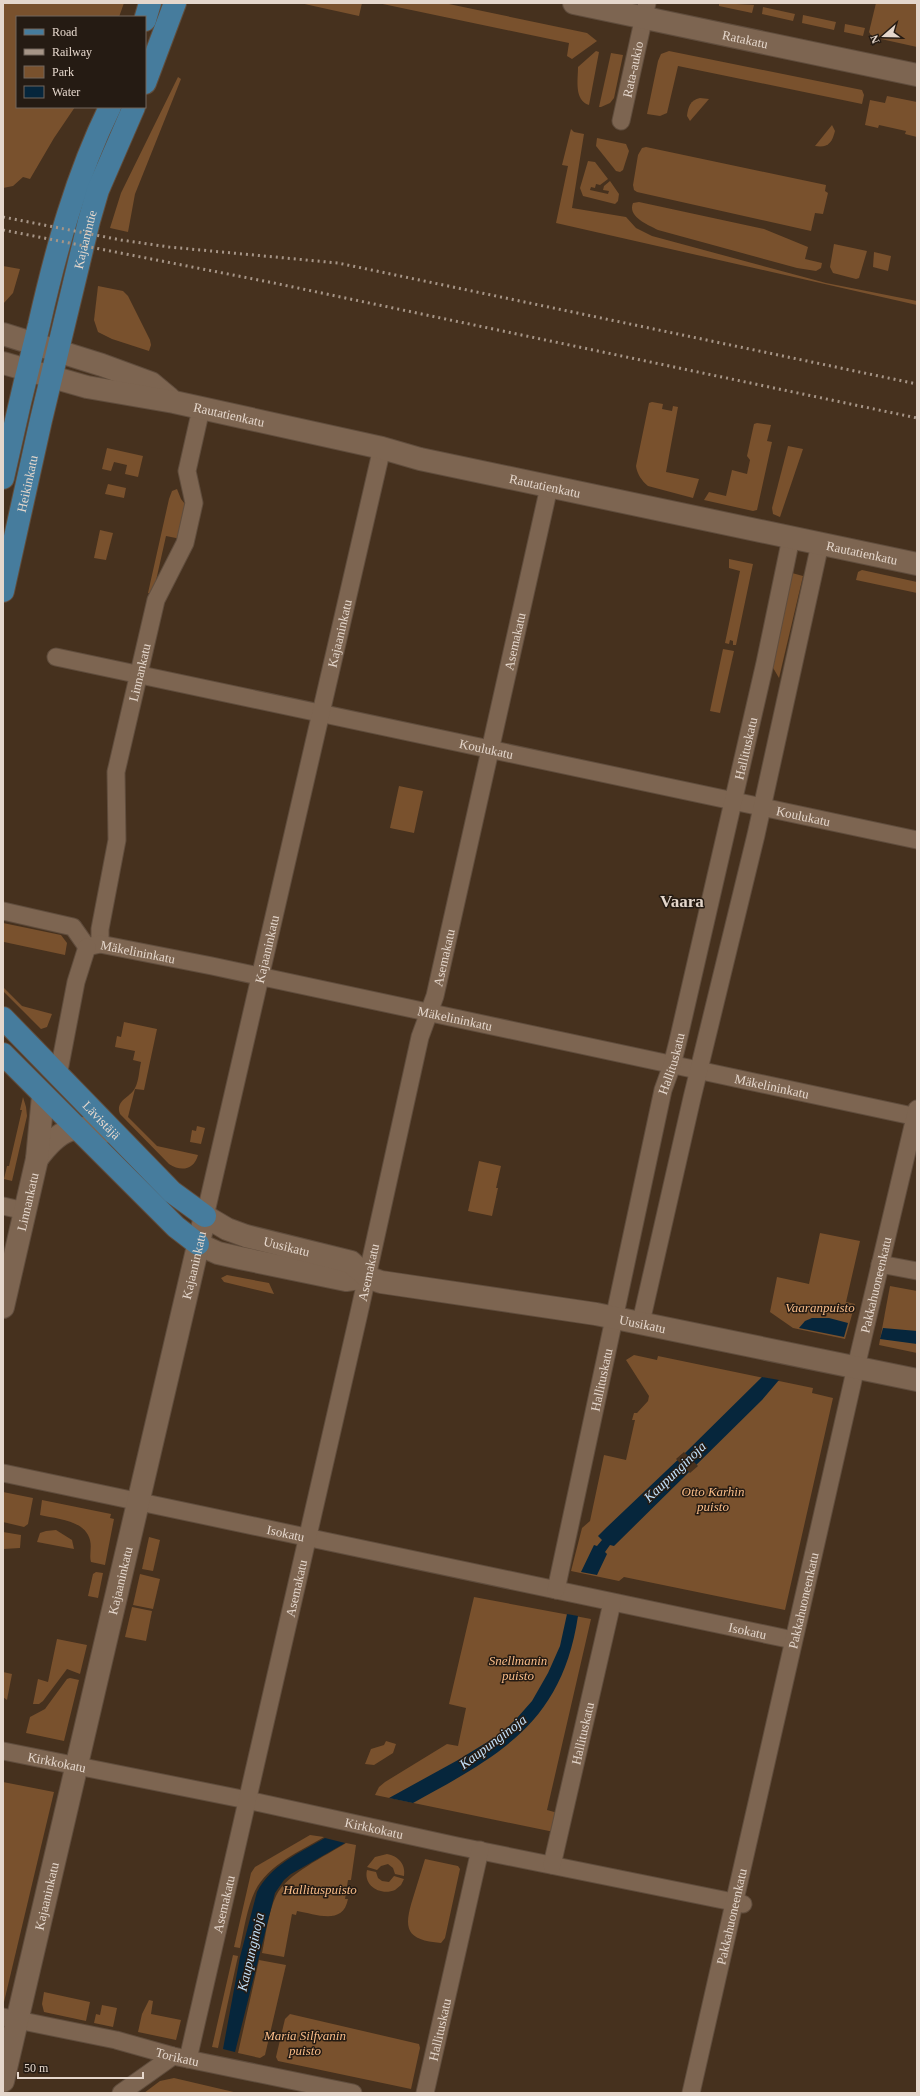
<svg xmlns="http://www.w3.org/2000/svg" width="920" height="2096" viewBox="0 0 920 2096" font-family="'Times New Roman',serif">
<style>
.green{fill:#79512d}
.water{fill:#06263c}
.pier{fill:#46311e}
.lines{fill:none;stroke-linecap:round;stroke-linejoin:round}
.street-casing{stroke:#604d3d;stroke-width:19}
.secondary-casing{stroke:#604d3d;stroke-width:24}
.primary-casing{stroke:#604d3d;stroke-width:24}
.street{stroke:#7d6551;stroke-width:17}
.secondary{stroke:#7d6551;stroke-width:22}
.primary{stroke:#467c9d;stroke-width:22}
.rail{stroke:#a69587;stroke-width:3;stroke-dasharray:2 4;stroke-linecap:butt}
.labels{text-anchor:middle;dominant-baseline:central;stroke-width:3;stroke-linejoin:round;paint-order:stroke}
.street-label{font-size:13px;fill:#e5d7cc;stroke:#251b13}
.park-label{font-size:13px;font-style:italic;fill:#f9bc88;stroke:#251b13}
.water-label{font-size:14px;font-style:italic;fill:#c1e0fa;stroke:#251b13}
.district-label{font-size:17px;font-weight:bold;fill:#e5d7cc;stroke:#251b13}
</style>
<rect width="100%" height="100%" fill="#46311e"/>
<g class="green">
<path d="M3 3H124L119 17H17V107H75L54 138 30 179 23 177 13 186 3 188Z"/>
<path d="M300 3H362L359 16Z"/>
<path d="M378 3H444L587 33 597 41 572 59 567 56 569 43Z"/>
<path d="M719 3 754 5 752 13 719 6Z"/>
<path d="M876 3H917V47L872 37 869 32Z"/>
<path d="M763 7 795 14 793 21 762 14Z"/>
<path d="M803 15 836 22 834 30 802 23Z"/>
<path d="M845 24 865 28 863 36 844 32Z"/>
<path d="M596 51 599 52 589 105C574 100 578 80 578 67Z"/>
<path d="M669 51 862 90 864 95 862 104 678 66 667 113 660 116 647 114 658 61 661 54Z"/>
<path d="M611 53 623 55 614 98 610 103 601 107H599Z"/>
<path d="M178 77 181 79 135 194 128 232 110 228 121 193Z"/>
<path d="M887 96 917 102V137L905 134 906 131 879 125 878 128 865 125 870 100 885 103Z"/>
<path d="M700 98 709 99 690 121 687 116C688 107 690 100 700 98Z"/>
<path d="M832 125 835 131C832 143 828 148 815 146Z"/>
<path d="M571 129 574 132 584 134 572 208 626 217 636 228 652 236 826 283 917 301V305L556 223 568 166 562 165Z"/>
<path d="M597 138 626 144 629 151 623 170 620 172 616 171 596 146Z"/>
<path d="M646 147 826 185 825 191 828 193 823 214 815 213 811 231 637 192 634 190 633 185 638 155 642 148Z"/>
<path d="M588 161 595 162 608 179 600 185 596 184 595 188 591 187 590 190 608 194 609 191 603 190 604 186 610 181 619 194 618 201 615 204 583 196 580 188Z"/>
<path d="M639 202 764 229 808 247 805 259 822 263 821 268 816 271 797 268 658 230C649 225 627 217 633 203Z"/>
<path d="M834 244 867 251 859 278 856 279 833 273 830 267Z"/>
<path d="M874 252 891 256 888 271 873 267Z"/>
<path d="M3 266 20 269 13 293 3 304Z"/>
<path d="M98 286 123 291 128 296 150 340 151 345 149 351 112 339 98 332 94 320Z"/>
<path d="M652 402 663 404 662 409 672 411 673 406 678 407 666 472 699 479 693 498 648 486C642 481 637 474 636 466L649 403Z"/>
<path d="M757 423 771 425 767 441 772 442 757 510 753 511 704 500 709 492 726 496 732 470 747 474 750 460 747 456 754 424Z"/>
<path d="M788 446 803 449 780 517 773 514 772 508Z"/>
<path d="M107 448 143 456 138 477 125 474 127 465 114 462 111 471 102 469Z"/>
<path d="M108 484 126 488 124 498 105 494Z"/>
<path d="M177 489 181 499 188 508 181 539 166 536 153 594 148 593 169 499 172 491Z"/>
<path d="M100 530 113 533 106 560 94 558Z"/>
<path d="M729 559 753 564 736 645H733V641L730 640 729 644 725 643 740 571 729 568Z"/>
<path d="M862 570 917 582V593L856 580 858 572Z"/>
<path d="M792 573 803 576 779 678 772 666Z"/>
<path d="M723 649 734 651 720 713 710 711Z"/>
<path d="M399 786 423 791 414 833 390 828Z"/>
<path d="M3 923 61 935 67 943 65 955 4 942 3 944Z"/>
<path d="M3 987 22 1006 52 1014 47 1027 41 1029 3 991Z"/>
<path d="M124 1022 157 1029 144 1090 135 1089 128 1117 157 1146 198 1155C194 1170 181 1172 169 1164L120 1114C115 1100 130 1098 135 1088 139 1081 139 1070 141 1062L133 1060 135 1051 115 1047 117 1036 121 1037Z"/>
<path d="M23 1097 26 1107 27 1116 12 1181 4 1179 7 1166H9L22 1110H20Z"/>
<path d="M197 1126 205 1128 201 1144 190 1142 192 1130 196 1131Z"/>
<path d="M479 1161 501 1166 496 1188H498L492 1216 468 1211Z"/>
<path d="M820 1233 860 1241 846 1302 855 1304 845 1339 793 1328 770 1312 777 1277 809 1284Z"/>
<path d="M227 1275 269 1283 274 1294 224 1282 221 1278Z"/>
<path d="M890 1286 917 1291V1353L879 1345Z"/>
<path d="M634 1355 657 1360 658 1356 813 1388 812 1393 833 1398 785 1610 624 1577 619 1581 571 1571 582 1528 590 1521 604 1455 626 1460 635 1420H632L634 1413H637L648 1401 649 1396 626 1360Z"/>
<path d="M3 1492 33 1498 28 1524 24 1527 3 1522Z"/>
<path d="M42 1500 111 1514 110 1518 114 1519 105 1565 91 1562C89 1555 92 1548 90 1540 85 1520 57 1519 40 1515Z"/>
<path d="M56 1530 72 1540 74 1549 37 1542 40 1533 46 1531Z"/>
<path d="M3 1532 21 1535 20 1548 3 1549Z"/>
<path d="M149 1537 160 1540 153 1571 142 1569Z"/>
<path d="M96 1572 103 1573 98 1598 88 1596 93 1574Z"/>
<path d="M140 1574 160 1579 153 1609 133 1605Z"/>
<path d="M474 1597 591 1619 547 1810 558 1813 554 1832 375 1795 379 1787 385 1782 447 1744 458 1746 466 1708 449 1704Z"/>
<path d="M132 1607 152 1611 146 1641 125 1637Z"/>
<path d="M57 1639 87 1645 80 1674 67 1669 43 1701 39 1704H33L38 1679 48 1682Z"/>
<path d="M3 1672 12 1674 7 1700 3 1697Z"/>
<path d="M70 1678 79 1680 64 1741 26 1733 30 1717 45 1709 67 1679Z"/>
<path d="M386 1741 396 1744 393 1753 374 1765 365 1764 371 1749 384 1745Z"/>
<path d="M3 1782 54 1792 4 2002H3Z"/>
<path d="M310 1835 324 1837C299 1852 269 1864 255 1891 247 1908 244 1929 240 1948L234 1947 251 1873 255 1867Z"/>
<path d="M346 1843 356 1845 351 1880H348L345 1899H348C343 1926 316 1914 297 1911L296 1915 292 1914 284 1957 262 1953C266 1934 268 1913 276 1896 286 1874 326 1856 346 1843Z"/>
<path d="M387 1854C398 1856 406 1864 404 1876L395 1874 393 1868 388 1864 381 1866 377 1870 367 1867 375 1857Z"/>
<path d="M425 1859 458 1866 460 1869 445 1938 441 1943C406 1940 403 1929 413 1898 417 1885 421 1872 425 1859Z"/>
<path d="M367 1870 376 1872 378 1878 382 1881 389 1882 394 1876 404 1879 401 1885 395 1890C381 1896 363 1886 367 1870Z"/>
<path d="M233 1955 238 1956 218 2048 212 2047Z"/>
<path d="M259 1960 286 1965 265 2055 260 2058 238 2053Z"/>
<path d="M44 1992 90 2002 86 2021 44 2012 42 2004Z"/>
<path d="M149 2000 153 2001 151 2014 181 2020 176 2040 138 2032 142 2014Z"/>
<path d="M102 2005 117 2008 113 2027 94 2023 96 2014 100 2015Z"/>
<path d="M290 2014 419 2044 420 2048 411 2089 278 2061 276 2057 285 2019Z"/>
<path d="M174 2078 238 2093H144L160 2081Z"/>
</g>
<g class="water">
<path d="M812 1318H829L848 1323 844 1337 799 1328 805 1321Z"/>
<path d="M883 1328 917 1331V1344L880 1339Z"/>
<path d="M762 1377 779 1380 762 1400 614 1546 610 1545 605 1552 607 1554 597 1575 581 1572 594 1545 597 1546 602 1540 598 1536 606 1528 686 1452Z"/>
<path d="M567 1614 578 1616C562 1723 500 1755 413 1803L389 1798 458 1760 502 1733 517 1718 532 1701 548 1673 560 1646Z"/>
<path d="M325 1838 345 1843 291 1874 284 1880 275 1893 235 2052 223 2049 240 1957 257 1892C271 1865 299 1853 325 1838Z"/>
</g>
<path class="pier" d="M684 1452 698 1466 690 1473 676 1459Z"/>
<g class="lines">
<defs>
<g id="street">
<path id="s1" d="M621 121 647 3"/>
<path id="s2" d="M56 657 917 840"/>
<path d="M3 911 73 927 87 947"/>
<path id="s3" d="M100 944V929L117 840 116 772 156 600 185 543 194 503 187 471 201 409"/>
<path id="s4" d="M87 947 100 944 212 966 917 1117"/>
<path d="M58 1076 76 982 87 947"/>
<path d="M3 1206 25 1211"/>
<path id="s5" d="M205 1216 382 448"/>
<path d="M880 1264 917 1271"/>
<path d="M641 1322 692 1098 756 835 820 544"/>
<path id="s6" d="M3 1473 793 1640"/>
<path id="s7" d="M556 1590 663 1090 672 1065 678 1041 765 663 791 538"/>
<path id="s8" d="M3 1751 247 1800 457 1846 743 1904"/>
<path id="s9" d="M552 1865 612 1603"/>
<path id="s10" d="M3 2017 116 2040 173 2056 353 2093"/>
<path id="s11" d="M188 2059 359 1313 420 1037 435 996 549 487"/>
<path d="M121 2093 173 2056"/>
<path id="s12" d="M425 2093 480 1850"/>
<path id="s13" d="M691 2093 856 1367 917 1109"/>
</g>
<g id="secondary">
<path id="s14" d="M574 3 917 75"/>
<path d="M3 334 102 365 151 383 169 398"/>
<path id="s15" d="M3 363 87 387 174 402 382 448 420 459 917 564"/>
<path d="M37 1159C60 1128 74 1123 112 1132"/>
<path d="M198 1244 218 1253 240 1258 346 1280 367 1277"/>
<path id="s16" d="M3 1307 37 1159 43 1096"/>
<path id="s17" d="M3 2081 205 1216 227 1229 246 1236 351 1262 367 1277 381 1282 596 1314 917 1380"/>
</g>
<g id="primary">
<path d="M145 20 150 3"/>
<path d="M145 83 175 3"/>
<path d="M3 478C14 427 26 376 39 325 56 250 76 176 110 107"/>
<path id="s18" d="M3 591 41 420 89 221 98 190 134 107"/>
<path id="s19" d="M3 1018 172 1192 205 1216"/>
<path d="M3 1054 176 1227 198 1244"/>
</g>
</defs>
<use href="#street" class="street-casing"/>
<use href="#secondary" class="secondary-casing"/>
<use href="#primary" class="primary-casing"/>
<use href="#street" class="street"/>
<use href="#secondary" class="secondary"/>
<use href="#primary" class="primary"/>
<g class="rail">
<path d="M3 217 121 240 169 247 338 263 917 384"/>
<path d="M3 230 274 283 917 418"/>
</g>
</g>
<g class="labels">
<g class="street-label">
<text stroke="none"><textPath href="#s14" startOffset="175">Ratakatu</textPath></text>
<text stroke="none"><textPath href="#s1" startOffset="53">Rata-aukio</textPath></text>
<text stroke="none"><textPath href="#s18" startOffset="361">Kajaanintie</textPath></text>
<text stroke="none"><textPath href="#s15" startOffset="232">Rautatienkatu</textPath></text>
<text stroke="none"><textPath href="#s18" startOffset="110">Heikinkatu</textPath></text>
<text stroke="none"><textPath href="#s15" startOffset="556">Rautatienkatu</textPath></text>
<text stroke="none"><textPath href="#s15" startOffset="880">Rautatienkatu</textPath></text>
<text stroke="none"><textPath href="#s5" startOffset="598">Kajaaninkatu</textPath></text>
<text stroke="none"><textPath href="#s11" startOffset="1455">Asemakatu</textPath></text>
<text stroke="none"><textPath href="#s3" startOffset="276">Linnankatu</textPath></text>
<text stroke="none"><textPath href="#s7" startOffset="863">Hallituskatu</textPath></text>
<text stroke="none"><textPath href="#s2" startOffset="440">Koulukatu</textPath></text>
<text stroke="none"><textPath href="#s2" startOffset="764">Koulukatu</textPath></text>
<text stroke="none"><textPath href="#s5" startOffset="274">Kajaaninkatu</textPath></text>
<text stroke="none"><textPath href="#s4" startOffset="52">Mäkelininkatu</textPath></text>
<text stroke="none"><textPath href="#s11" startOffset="1131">Asemakatu</textPath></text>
<text stroke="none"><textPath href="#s4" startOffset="376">Mäkelininkatu</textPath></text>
<text stroke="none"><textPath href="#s7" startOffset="539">Hallituskatu</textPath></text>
<text stroke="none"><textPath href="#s4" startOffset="700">Mäkelininkatu</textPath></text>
<text stroke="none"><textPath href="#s19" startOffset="142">Lävistäjä</textPath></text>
<text stroke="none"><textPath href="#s16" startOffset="108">Linnankatu</textPath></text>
<text stroke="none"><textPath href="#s17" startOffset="976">Uusikatu</textPath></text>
<text stroke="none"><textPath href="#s17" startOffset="838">Kajaaninkatu</textPath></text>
<text stroke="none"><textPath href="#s11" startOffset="807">Asemakatu</textPath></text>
<text stroke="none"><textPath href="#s13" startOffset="829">Pakkahuoneenkatu</textPath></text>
<text stroke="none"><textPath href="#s17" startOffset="1344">Uusikatu</textPath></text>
<text stroke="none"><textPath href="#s7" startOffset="215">Hallituskatu</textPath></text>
<text stroke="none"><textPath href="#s6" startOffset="289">Isokatu</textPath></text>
<text stroke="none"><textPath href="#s17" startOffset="514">Kajaaninkatu</textPath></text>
<text stroke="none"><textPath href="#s11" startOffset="483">Asemakatu</textPath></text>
<text stroke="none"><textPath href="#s13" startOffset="505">Pakkahuoneenkatu</textPath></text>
<text stroke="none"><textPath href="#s6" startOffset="761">Isokatu</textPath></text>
<text stroke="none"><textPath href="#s9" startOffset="135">Hallituskatu</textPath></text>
<text stroke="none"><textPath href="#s8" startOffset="55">Kirkkokatu</textPath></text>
<text stroke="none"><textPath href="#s8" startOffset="379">Kirkkokatu</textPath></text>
<text stroke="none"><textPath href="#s17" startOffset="190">Kajaaninkatu</textPath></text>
<text stroke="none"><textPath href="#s11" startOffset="159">Asemakatu</textPath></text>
<text stroke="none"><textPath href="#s13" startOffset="181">Pakkahuoneenkatu</textPath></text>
<text stroke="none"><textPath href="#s12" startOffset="65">Hallituskatu</textPath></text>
<text stroke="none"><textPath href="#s10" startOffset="179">Torikatu</textPath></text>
</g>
<g class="park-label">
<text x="820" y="1307">Vaaranpuisto</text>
<text x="713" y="1491">Otto Karhin<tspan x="713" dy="15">puisto</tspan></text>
<text x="518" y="1660">Snellmanin<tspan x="518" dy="15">puisto</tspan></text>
<text x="320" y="1889">Hallituspuisto</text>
<text x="305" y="2035">Maria Silfvanin<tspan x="305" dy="15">puisto</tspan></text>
</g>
<g class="water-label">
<text transform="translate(675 1472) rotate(-44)">Kaupunginoja</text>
<text transform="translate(493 1742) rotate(-37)">Kaupunginoja</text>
<text transform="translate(251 1952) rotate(-77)">Kaupunginoja</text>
</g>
<g class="district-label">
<text x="682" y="901">Vaara</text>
</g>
</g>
<rect width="920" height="2096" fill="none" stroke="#e5d7cc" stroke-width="8"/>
<rect x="16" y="16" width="130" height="92" fill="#251b13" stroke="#72665d"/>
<rect x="24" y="29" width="20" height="6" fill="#467c9d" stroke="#72665d"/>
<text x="52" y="36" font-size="12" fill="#e5d7cc">Road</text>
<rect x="24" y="49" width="20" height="6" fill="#a69587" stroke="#72665d"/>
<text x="52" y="56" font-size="12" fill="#e5d7cc">Railway</text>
<rect x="24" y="66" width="20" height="12" fill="#79512d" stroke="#72665d"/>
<text x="52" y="76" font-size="12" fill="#e5d7cc">Park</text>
<rect x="24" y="86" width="20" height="12" fill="#06263c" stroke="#72665d"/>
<text x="52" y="96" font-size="12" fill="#e5d7cc">Water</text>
<g transform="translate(884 36) rotate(250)" stroke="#251b13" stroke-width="3" paint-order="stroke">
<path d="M0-3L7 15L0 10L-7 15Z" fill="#e5d7cc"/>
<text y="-6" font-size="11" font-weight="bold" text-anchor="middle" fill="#e5d7cc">N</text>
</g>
<path d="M18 2072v6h125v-6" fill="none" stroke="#e5d7cc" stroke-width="2"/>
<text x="24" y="2072" font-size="12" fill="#e5d7cc" stroke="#251b13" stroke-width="3" paint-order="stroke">50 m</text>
</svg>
